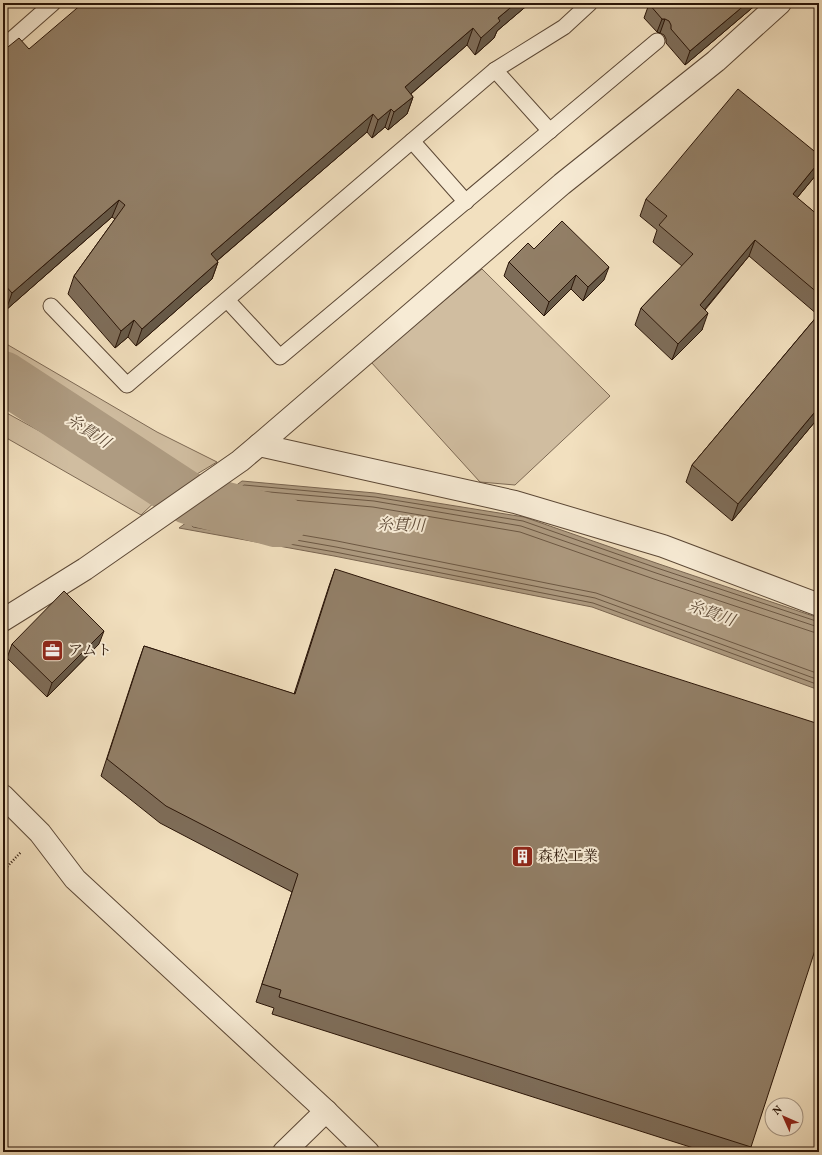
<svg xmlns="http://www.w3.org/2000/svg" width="822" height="1155" viewBox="0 0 822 1155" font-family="Vollkorn,'Noto Serif JP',serif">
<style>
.green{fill:#d0bda0;stroke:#7d6954}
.water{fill:#ae9b81;stroke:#796551}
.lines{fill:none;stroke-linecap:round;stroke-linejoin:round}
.shore{stroke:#6c5844;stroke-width:1}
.river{stroke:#ae9b81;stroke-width:52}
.service-casing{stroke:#5c4836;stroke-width:17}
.minor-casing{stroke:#5c4836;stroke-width:24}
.path{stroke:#2a1508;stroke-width:2.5;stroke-dasharray:1 2;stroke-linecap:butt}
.service{stroke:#f7ebd5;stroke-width:15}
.minor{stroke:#f7ebd5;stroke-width:22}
.wall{fill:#7e6d59;stroke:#2a1508}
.shaded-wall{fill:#665948;stroke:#2a1508}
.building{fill:#927f67;stroke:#2a1508}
.labels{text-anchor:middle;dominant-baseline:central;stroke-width:4;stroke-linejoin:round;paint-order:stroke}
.poi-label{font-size:15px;fill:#2a1508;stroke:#f7ebd5;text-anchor:start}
.water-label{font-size:16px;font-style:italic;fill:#5f4b38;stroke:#f7ebd5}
</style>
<rect width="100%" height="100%" fill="#f2e0bf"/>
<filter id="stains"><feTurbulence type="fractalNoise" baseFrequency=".005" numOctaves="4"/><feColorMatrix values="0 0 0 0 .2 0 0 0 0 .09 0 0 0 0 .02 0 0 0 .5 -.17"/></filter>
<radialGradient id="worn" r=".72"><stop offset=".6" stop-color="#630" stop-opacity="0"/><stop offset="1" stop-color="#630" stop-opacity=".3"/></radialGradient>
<g class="green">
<path d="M482 269 610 396 515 485 480 482 371 362Z"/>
<path d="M3 342 157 432 217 462 197 474 79 410 3 364Z"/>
<path d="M3 411 160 497 141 515 3 436Z"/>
</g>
<path class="water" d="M242 481 375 493 524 517 659 564 819 618V690L592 607 334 556 179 528Z"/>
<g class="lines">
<g class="shore">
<path d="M819 622 657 568 523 521 375 497 244 485 191 525 193 527 335 552 593 603 819 685"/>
<path d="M819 627 815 626 656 573 521 526 374 501 246 490 204 522 205 524 336 547 595 598 819 680"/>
<path d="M819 633 813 632 654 579 520 532 373 507 247 496 218 518 220 521 337 541 596 593 819 674"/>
</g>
<path class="river" d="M3 377 188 498 276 521H281"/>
<defs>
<g id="service">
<path d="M3 47 53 3"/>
<path d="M495 70 550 131"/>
<path d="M412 141 466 202"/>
<path d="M227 300 280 357 657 41"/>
<path d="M51 306 127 385 495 70 564 27 590 3"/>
</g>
<g id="minor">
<path d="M259 445 515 502 663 546 819 605"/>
<path d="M3 620 85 569 240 461 259 445 562 184 716 61 780 3"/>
<path d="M3 796 40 833 75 879 326 1111 368 1152"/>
<path d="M284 1152 326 1111"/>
</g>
</defs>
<use href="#service" class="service-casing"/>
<use href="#minor" class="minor-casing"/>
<path class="path" d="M3 871 21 852"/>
<use href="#service" class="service"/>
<use href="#minor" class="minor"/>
</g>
<g class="wall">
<path d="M530 3 497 31 494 38 475 55 467 45 411 94 413 97 407 114 388 130 385 127 372 138 367 132 217 261 218 262 212 279 136 346 128 337 115 348 68 294 74 276 115 219 112 217 6 310 3 307V51L29 49Z"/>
<path d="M758 3 685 65 666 43V39L664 35 660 33 657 32 644 18 649 4Z"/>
<path d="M816 175 797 198 819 216V417L732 521 686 482 692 465 818 315 749 256 705 310 702 330 672 360 635 325 641 308 682 266 653 242 657 230 640 216 646 199Z"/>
<path d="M534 249 604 280 583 301 571 289 544 316 504 276 509 262Z"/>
<path d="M335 569 751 1147 750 1152H706L272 1014 274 1008 256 1002 292 892 160 823 101 776 138 663 144 646 294 694 329 586Z"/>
<path d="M12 644H99L47 697 7 658Z"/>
</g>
<g class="shaded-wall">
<path d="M516 3H530L497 31 494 38 475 55 481 38 498 18Z"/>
<path d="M747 3H758L685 65 690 51Z"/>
<path d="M662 19H665L660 33 657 32Z"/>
<path d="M473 28 467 45 399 104 405 87Z"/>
<path d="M413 97 407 114 388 130 394 112Z"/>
<path d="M391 109 385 127 372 138 378 120Z"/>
<path d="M373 114 367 132 205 271 211 254Z"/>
<path d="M819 162V167L816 175 786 211 793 194Z"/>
<path d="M119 200 112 217 6 310 12 293Z"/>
<path d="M755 240 749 256 694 322 700 305Z"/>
<path d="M218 262 212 279 136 346 142 329Z"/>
<path d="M609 267 604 280 583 301 588 287Z"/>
<path d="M576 275 571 289 544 316 549 302Z"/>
<path d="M708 313 702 330 672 360 678 344Z"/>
<path d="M134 320 128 337 115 348 121 331Z"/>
<path d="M819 407V417L732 521 738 504Z"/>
<path d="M104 631 99 644 47 697 52 683Z"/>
</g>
<g class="building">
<path d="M83 3H516L498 18 500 21 481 38 473 28 405 87 413 97 394 112 391 109 378 120 373 114 211 254 218 262 142 329 134 320 121 331 74 276 125 205 119 200 12 293 3 283V51L19 38 29 49Z"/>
<path d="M650 3H747L690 51 671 29V25L669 21 665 19H662L649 4Z"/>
<path d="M738 89 819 155V162L793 194 819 216V294L755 240 700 305 708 313 678 344 641 308 693 254 659 225 667 216 646 199Z"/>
<path d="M562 221 609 267 588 287 576 275 549 302 509 262 528 243 534 249Z"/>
<path d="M819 314V407L738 504 692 465Z"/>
<path d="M335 569 819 724V938L751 1147 279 997 281 990 262 984 298 874 166 806 107 759 144 646 295 694Z"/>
<path d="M64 591 104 631 52 683 12 644Z"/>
</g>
<defs>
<symbol id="office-square" viewBox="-11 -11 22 22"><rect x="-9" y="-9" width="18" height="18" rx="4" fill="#8f2418" stroke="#f7ebd5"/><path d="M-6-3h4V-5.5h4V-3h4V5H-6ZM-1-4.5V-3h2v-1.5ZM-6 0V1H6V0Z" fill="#fff"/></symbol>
<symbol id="building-square" viewBox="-11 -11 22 22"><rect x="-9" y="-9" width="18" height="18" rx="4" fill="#8f2418" stroke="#f7ebd5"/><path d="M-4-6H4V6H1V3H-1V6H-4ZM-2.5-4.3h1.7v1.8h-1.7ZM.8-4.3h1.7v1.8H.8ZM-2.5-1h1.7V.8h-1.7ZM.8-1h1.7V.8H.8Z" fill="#fff"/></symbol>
</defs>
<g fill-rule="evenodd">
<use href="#office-square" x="40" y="638" width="25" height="25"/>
<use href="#building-square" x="510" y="844" width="25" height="25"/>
</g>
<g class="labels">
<g class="poi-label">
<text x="68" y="651">アムト</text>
<text x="538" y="857">森松工業</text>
</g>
<g class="water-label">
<text transform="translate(88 432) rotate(33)">糸貫川</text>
<text transform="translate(401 526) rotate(2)">糸貫川</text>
<text transform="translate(711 614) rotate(20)">糸貫川</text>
</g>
</g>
<rect width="822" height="1155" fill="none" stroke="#f2e0bf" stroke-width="16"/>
<rect x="4" y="4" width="814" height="1147" fill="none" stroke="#2a1508" stroke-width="2"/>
<rect x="8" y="8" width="806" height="1139" fill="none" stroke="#2a1508"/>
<g transform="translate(784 1117) rotate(315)"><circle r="19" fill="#f7ebd5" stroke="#a59583"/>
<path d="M0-3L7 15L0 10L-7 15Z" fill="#8f2418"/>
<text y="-6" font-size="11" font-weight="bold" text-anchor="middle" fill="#2a1508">N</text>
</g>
<rect width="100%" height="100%" filter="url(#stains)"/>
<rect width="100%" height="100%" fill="url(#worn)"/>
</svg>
